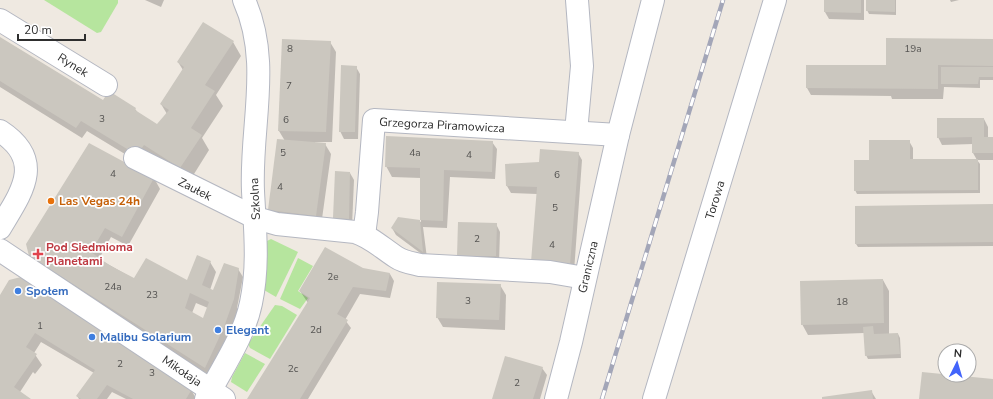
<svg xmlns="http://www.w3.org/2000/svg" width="993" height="399" viewBox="0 0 993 399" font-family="'Nunito Sans',sans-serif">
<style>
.green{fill:#b6e59e}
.shadow{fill:#0003;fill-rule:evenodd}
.building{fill:#cbc7bf;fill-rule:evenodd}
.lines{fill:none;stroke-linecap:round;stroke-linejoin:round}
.minor-casing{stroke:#b4b7c1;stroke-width:24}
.minor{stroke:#fff;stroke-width:22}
.rail-casing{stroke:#a3a6b8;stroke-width:4.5}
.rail{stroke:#fff;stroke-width:3;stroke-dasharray:9;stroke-linecap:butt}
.food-dot{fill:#e8710a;stroke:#fff;stroke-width:1.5}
.health-dot{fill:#e0444e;stroke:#fff;stroke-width:1.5}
.shop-dot{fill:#3f7fe0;stroke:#fff;stroke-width:1.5}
.labels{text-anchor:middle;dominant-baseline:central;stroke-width:3.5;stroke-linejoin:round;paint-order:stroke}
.number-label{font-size:10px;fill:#555452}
.street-label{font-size:12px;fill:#2e2e2e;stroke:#fff}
.food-label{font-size:12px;font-weight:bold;fill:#c56008;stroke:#fff;text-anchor:start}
.health-label{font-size:12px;font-weight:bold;fill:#be3a42;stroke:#fff;text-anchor:start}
.shop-label{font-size:12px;font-weight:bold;fill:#366cbe;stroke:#fff;text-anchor:start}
</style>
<rect width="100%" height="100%" fill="#efe9e1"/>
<g class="green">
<path d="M44 0H118V3L101 32 97 33Z"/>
<path d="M271 239 298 252 276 297 264 290 267 241Z"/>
<path d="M298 258 313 266 298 291 308 298 300 309 280 299Z"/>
<path d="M275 305 282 306 297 315 270 359 250 348 248 344Z"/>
<path d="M245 353 265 364 247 392 231 382 232 377Z"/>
</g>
<g class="shadow">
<path d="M145 0H164L161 7Z"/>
<path d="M825 0H864V20L829 19 825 12Z"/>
<path d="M867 0H896V15L869 14 867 10Z"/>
<path d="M950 0H959L951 2Z"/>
<path d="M0 38 103 101 135 109 139 114 157 126 167 114 161 104 183 70 178 62 233 42 241 56 216 95 223 106 202 138 209 150 189 182 143 165 87 131 82 138 0 87Z"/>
<path d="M993 40V80H980V88L944 87 943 99H892L891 96 811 95 807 88Z"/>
<path d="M330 42 336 52 332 142H315V143L325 144 331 154 321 226 275 220 269 210 285 141 279 131Z"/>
<path d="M356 67 360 74 358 139H344L340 131Z"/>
<path d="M984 119 988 127V138H993V160H977L973 153V144L942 145 938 137Z"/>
<path d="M909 141 913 148V161L977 160 980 164V193L857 194 855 190 871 161Z"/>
<path d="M492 142 497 149 495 179 450 177 447 228 423 227 427 258 396 235 392 228 399 218 421 222V178L392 177 386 166Z"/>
<path d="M578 153 582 160 574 272 537 194 511 193 507 186 540 163Z"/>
<path d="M350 173 354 180 352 226 339 225 334 218Z"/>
<path d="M154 178 160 189 128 246 111 237 99 259 134 279 187 281 210 262 216 272 210 290 215 292 238 269 243 277 237 308 239 310 210 378 36 266 30 255ZM196 303 208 308 203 320 192 313Z"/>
<path d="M993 205V246L858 247 856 244Z"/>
<path d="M496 224 500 232 499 263H462L458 255Z"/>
<path d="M363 269 390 274 394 281 390 298 360 294 345 320 351 328 308 399H248L308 303 300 291Z"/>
<path d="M883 280 889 291V335L898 334 900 338 901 358 868 359 866 355 864 333 808 335 802 324Z"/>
<path d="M500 285 506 295 505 330 443 327 437 317Z"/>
<path d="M0 297 191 389 196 399H126L112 392 107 399H79L77 396 94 373 41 342 34 353 42 365 35 374 33 372 20 392 29 399H0Z"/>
<path d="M542 368 547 375 540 399H493Z"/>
<path d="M871 391 876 399H823Z"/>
</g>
<g class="building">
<path d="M824 0H861V13L824 12Z"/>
<path d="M866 0H895V12L866 11Z"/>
<path d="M203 22 234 41 205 85 215 91 191 128 202 135 180 168 144 145 137 155 81 121 76 128 0 81V37L103 100 109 91 136 108 135 110 157 124 169 110 160 104 184 67 177 62Z"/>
<path d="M886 38 993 39V66L938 65V89L806 88V65H886Z"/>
<path d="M282 39 331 41 326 132 278 131Z"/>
<path d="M341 65 357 66 355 132H339Z"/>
<path d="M941 67H993V77H979L978 84H941Z"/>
<path d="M937 118H984V137H993V153H972V137L937 138Z"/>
<path d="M386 136 493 141 492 172 444 170 443 221 420 220V168L385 167Z"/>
<path d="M277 139 326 143 316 216 268 210Z"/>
<path d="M869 140H910V159H978V190L854 191V160H869Z"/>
<path d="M89 143 154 178 122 237 105 228 91 252 109 265 134 278 146 258 187 280 197 255 211 261 202 285 213 290 224 263 239 268 234 299 224 327 205 368 29 256 26 244ZM190 293 209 302 203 318 185 308Z"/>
<path d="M540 149 579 152 570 265 531 262 537 187 506 186 505 164 539 162Z"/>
<path d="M335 171 350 172 349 219 333 218Z"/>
<path d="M993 204V242L855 244V206Z"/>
<path d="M398 217 420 220 423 252 391 228Z"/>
<path d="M458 222 497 223 496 256H457Z"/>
<path d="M325 247 363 268 390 273 386 291 353 287 337 314 348 320 300 399H247L310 298 299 291Z"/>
<path d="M21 277 192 389 186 399H133L107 385 97 399H81L76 396 95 370 35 333 26 347 37 354 14 387 31 399H0V295L9 280Z"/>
<path d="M883 279 884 323 801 325 800 281Z"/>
<path d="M437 282 501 284 499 320 436 318Z"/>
<path d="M873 326 874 334 898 333 900 354 865 356 863 327Z"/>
<path d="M505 356 543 367 533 399H492Z"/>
<path d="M922 372 993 379V399H919Z"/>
<path d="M872 390 873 399H822V397Z"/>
</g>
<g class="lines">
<defs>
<g id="minor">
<path d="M0 20 106 85"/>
<path d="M0 131C46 161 21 193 0 228"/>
<path d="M576 132 582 66 577 0"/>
<path d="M135 158 256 218 277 224 355 232C371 237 382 248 396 257 403 262 412 263 420 265L550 272 585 278"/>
<path d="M364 235 367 212 374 120 618 135"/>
<path d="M0 250 224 399"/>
<path d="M206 399C222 368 244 337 251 303 259 265 255 230 253 191 250 126 272 62 244 0"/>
<path d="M556 399 571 342 618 135 653 0"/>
<path d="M654 399 775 0"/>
</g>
</defs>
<use href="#minor" class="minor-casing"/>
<use href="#minor" class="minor"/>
<defs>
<path id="rail" d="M602 399 723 0"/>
</defs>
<use href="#rail" class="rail-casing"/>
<use href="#rail" class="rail"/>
</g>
<circle class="food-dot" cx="51" cy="201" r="4"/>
<path class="health-dot" d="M36 248h4v4h4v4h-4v4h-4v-4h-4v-4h4z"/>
<g class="shop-dot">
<circle cx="18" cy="291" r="4"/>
<circle cx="218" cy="330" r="4"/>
<circle cx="92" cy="337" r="4"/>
</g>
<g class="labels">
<g class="number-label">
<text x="290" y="49">8</text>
<text x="913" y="49">19a</text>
<text x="289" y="86">7</text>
<text x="102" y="119">3</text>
<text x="286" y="120">6</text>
<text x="283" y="153">5</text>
<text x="415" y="153">4a</text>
<text x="469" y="155">4</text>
<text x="113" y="174">4</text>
<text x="557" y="175">6</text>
<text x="280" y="187">4</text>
<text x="555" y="208">5</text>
<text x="477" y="239">2</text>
<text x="552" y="245">4</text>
<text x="333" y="277">2e</text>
<text x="113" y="287">24a</text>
<text x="152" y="295">23</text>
<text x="468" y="301">3</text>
<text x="842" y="302">18</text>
<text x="40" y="326">1</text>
<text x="316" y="330">2d</text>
<text x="120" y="364">2</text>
<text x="293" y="369">2c</text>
<text x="152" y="373">3</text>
<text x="517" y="383">2</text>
</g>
<g class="street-label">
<text transform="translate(73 65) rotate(32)">Rynek</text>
<text transform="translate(442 125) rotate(3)">Grzegorza Piramowicza</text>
<text transform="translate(195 189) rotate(27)">Zaułek</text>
<text transform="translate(255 199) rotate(-93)">Szkolna</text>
<text transform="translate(715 200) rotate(-73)">Torowa</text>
<text transform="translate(588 267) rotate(-77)">Graniczna</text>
<text transform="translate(182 371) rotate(34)">Mikołaja</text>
</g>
<g class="food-label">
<text x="59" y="201">Las Vegas 24h</text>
</g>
<g class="health-label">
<text x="46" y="247">Pod Siedmioma<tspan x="46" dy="14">Planetami</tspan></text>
</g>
<g class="shop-label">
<text x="26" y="291">Społem</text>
<text x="226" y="330">Elegant</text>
<text x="100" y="337">Malibu Solarium</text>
</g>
</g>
<g transform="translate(957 363) rotate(5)"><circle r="19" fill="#ffffff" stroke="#ababab"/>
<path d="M0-3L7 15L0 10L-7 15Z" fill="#4264fb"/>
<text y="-6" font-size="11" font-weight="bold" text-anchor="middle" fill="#2e2e2e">N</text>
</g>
<path d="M18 34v6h67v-6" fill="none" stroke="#2e2e2e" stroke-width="2"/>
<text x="24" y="34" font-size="12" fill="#2e2e2e" stroke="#ffffff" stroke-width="3" paint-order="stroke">20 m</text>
</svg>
